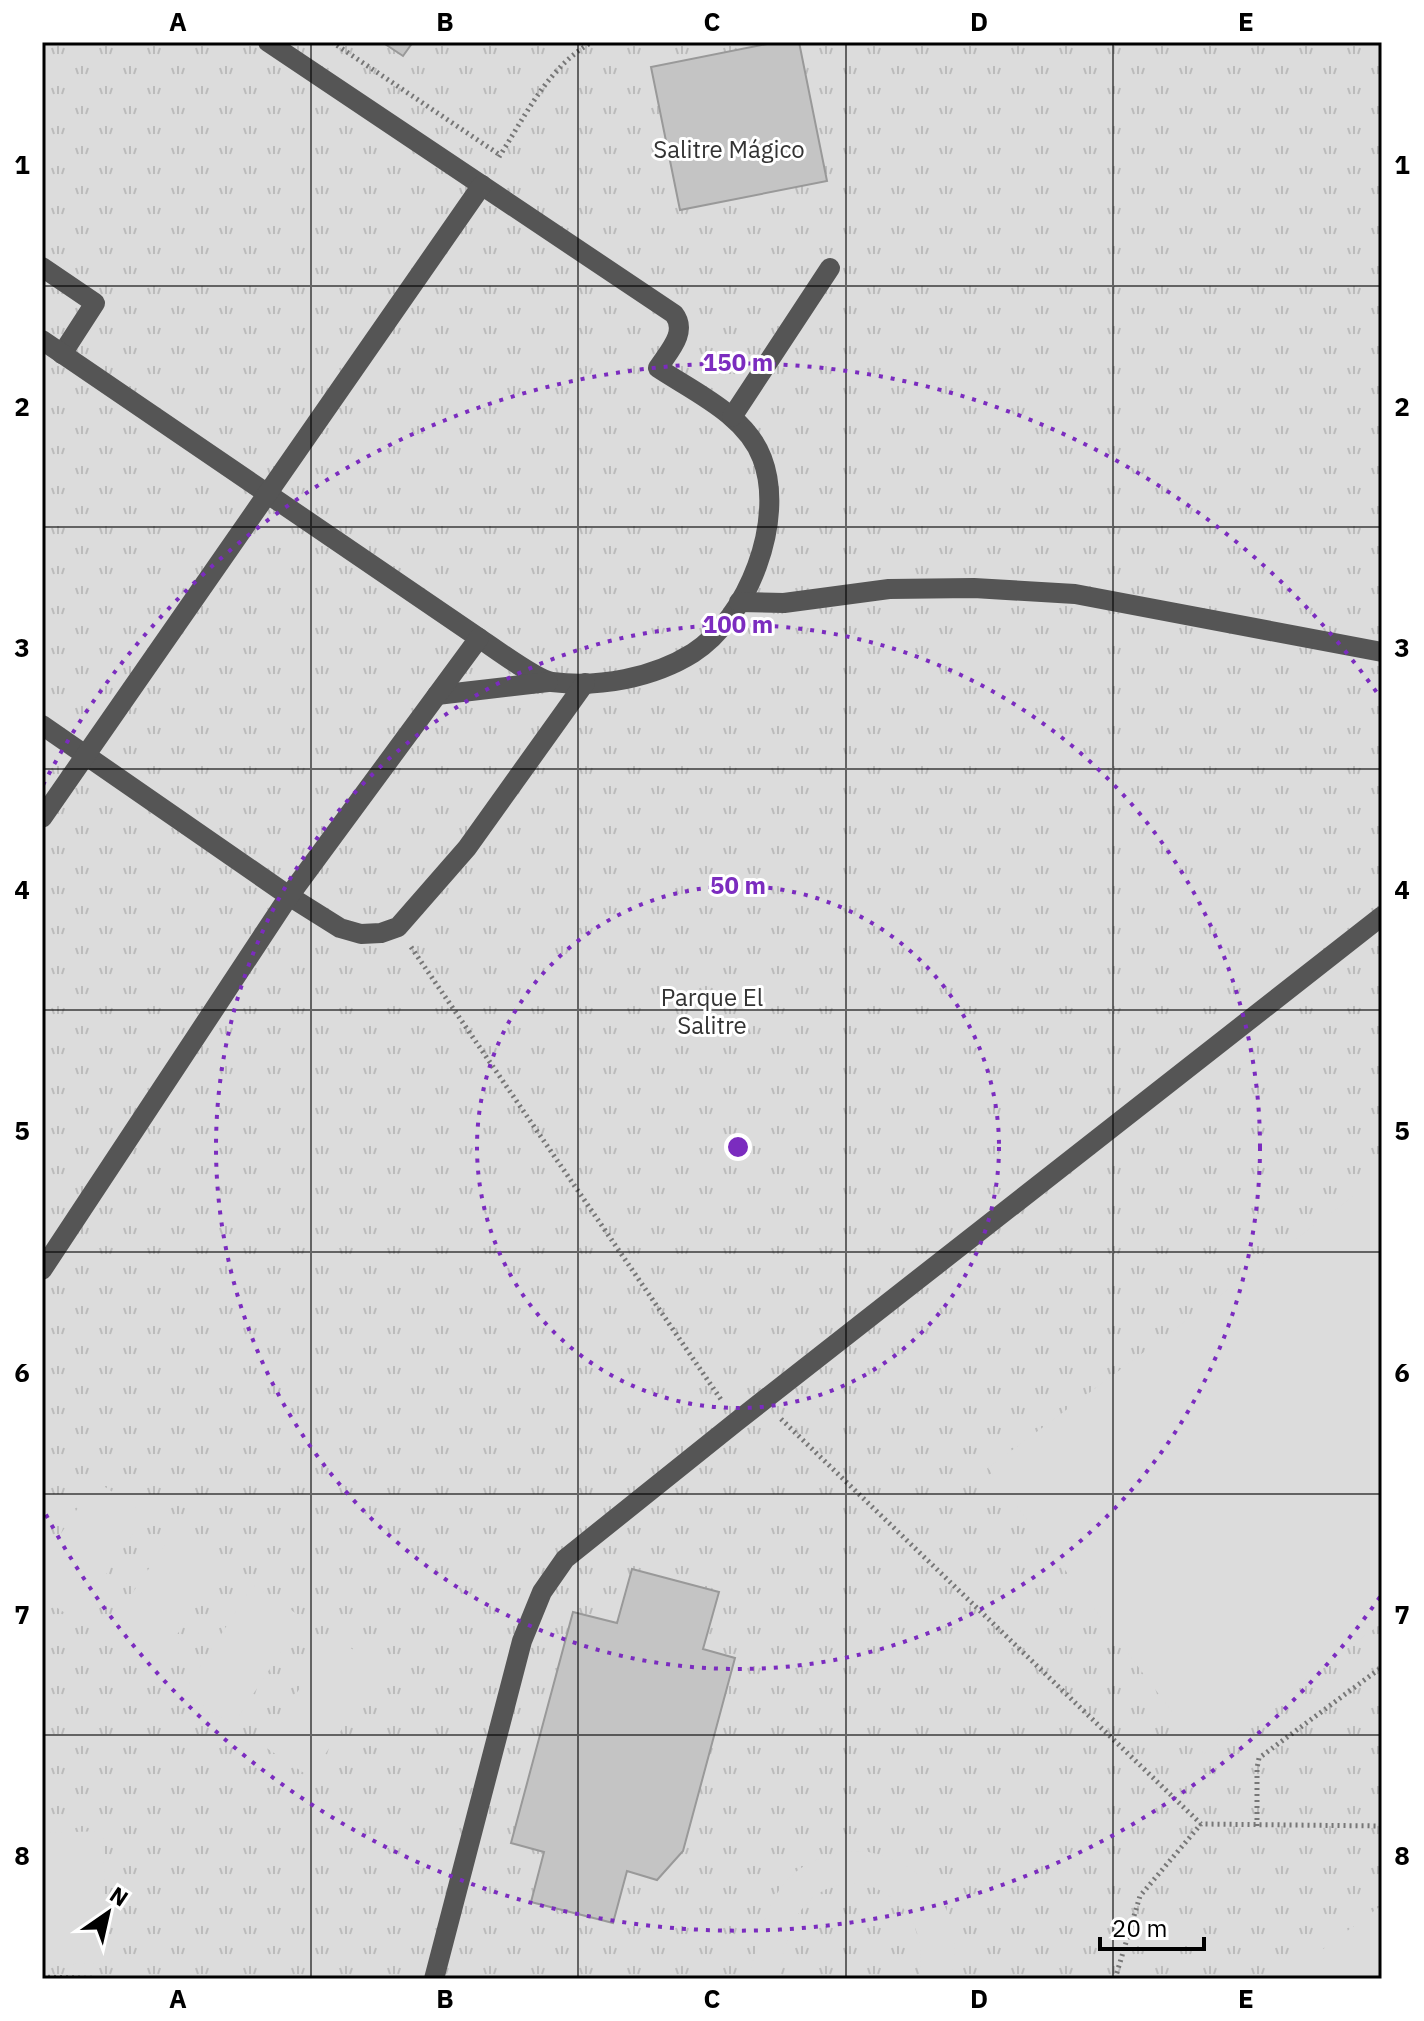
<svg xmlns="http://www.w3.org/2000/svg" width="1424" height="2021" viewBox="0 0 1424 2021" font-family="'IBM Plex Sans',sans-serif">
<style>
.park{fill:url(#park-tufts)}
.garden{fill:#dcdcdc}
.building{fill:#c4c4c4;stroke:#999;stroke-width:2}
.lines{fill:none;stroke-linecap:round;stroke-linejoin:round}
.path{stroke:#777;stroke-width:5;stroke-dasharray:2 4;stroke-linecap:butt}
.minor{stroke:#555;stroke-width:20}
.grid{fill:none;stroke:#000;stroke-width:2;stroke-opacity:0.55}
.ring{fill:none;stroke:#7b2cbf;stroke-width:4;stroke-dasharray:4 8}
.labels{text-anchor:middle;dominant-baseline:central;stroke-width:6;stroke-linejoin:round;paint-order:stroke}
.park-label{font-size:24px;fill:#333;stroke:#fff}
.centre{fill:#7b2cbf;stroke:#fff;stroke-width:4}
.ring-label{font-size:24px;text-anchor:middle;font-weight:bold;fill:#7b2cbf;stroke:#fff;stroke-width:6;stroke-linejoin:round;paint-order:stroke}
.neatline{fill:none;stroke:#000;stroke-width:3}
.grid-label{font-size:26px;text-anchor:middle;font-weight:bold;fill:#000}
</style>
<defs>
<pattern id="park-tufts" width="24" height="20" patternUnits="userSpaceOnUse" patternTransform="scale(2)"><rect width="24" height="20" fill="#dcdcdc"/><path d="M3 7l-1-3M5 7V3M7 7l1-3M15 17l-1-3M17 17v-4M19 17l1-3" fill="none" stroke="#bbb"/></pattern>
</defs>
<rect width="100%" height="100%" fill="#fff"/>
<rect class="park" x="42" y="42" width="1340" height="1937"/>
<g class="garden">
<path d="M1382 1175V1623L1204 1754 988 1468Z"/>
<path d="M96 1481 146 1514 76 1620 42 1598V1562Z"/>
<path d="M173 1533 223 1566 152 1672 102 1638Z"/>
<path d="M253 1585 303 1618 233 1725 183 1693Z"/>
<path d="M334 1637 382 1669 310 1777 262 1745Z"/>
<path d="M103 1831 107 1963 42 1965V1833Z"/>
<path d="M864 1851C929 1863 968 1913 950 1979H918C938 1902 849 1850 802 1909 787 1927 784 1957 778 1979H748C768 1906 775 1855 864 1851Z"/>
<path d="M1382 1905V1979H1283Z"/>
</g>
<g class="building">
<path d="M382 42H413L403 56Z"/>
<path d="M777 42H799L827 181 680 210 651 67Z"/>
<path d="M632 1569 719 1592 703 1649 735 1658 683 1851 657 1880 627 1871 613 1923 531 1902 544 1852 511 1843 573 1612 617 1623Z"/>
</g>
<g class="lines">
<g class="path">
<path d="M332 42 500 155"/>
<path d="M499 157C526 115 548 67 592 42"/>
<path d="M411 947 722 1401"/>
<path d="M781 1419 1201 1824 1382 1826"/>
<path d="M1257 1826V1768L1259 1758 1382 1667"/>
<path d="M42 1977 116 1979"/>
<path d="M1115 1979 1140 1896 1201 1824"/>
</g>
<g class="minor">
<path d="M42 267 95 303 62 354"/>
<path d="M42 340 479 638C494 648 537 680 552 682 599 688 653 678 693 653 748 618 786 520 762 458 746 415 694 392 658 368 669 351 688 332 674 314L268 42"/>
<path d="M732 417 830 268"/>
<path d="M739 602 784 603 889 589 974 588 1075 594 1382 652"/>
<path d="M437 695 548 682"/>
<path d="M42 725 289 896 340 928 361 934 381 933 398 927 467 848 585 683"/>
<path d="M42 818 482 185"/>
<path d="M42 1270 289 896 479 638"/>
<path d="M434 1979 522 1641 542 1592 565 1559 736 1422 1382 916"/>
</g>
</g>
<path class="grid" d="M311 42V1979M578 42V1979M846 42V1979M1113 42V1979M42 286H1382M42 527H1382M42 769H1382M42 1010H1382M42 1252H1382M42 1494H1382M42 1735H1382"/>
<g class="ring">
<circle cx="738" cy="1147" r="261"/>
<circle cx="738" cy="1147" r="522"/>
<path d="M1380 1597A784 784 0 0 1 43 1509M43 785A784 784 0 0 1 1380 697"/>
</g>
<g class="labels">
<g class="park-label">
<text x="729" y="149">Salitre Mágico</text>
<text x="712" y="997">Parque El<tspan x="712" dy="28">Salitre</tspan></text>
</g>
</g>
<circle cx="738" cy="1147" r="12" class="centre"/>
<g class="ring-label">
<text x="738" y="371">150 m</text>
<text x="738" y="633">100 m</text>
<text x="738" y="894">50 m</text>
</g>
<rect width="1424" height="2021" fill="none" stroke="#ffffff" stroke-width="88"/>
<g transform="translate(108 1913) rotate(34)" stroke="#ffffff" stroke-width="6" paint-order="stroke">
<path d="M0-6L14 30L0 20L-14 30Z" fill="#000000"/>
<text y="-12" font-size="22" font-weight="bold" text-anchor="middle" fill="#000000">N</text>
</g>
<path d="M1100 1937v12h104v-12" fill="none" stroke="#000000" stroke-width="4"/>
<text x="1112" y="1937" font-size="24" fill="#000000" stroke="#ffffff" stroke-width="6" paint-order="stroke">20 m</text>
<rect x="44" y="44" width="1336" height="1933" class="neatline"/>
<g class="grid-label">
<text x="178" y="31">A</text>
<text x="445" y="31">B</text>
<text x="712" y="31">C</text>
<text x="979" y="31">D</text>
<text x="1246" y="31">E</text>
<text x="22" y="174">1</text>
<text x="1402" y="174">1</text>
<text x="22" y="416">2</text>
<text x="1402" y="416">2</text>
<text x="22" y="657">3</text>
<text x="1402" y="657">3</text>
<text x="22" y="899">4</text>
<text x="1402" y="899">4</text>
<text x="22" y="1140">5</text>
<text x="1402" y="1140">5</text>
<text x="22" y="1382">6</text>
<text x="1402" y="1382">6</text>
<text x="22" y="1624">7</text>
<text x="1402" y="1624">7</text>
<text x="22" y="1865">8</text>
<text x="1402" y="1865">8</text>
<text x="178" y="2008">A</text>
<text x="445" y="2008">B</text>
<text x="712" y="2008">C</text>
<text x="979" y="2008">D</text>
<text x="1246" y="2008">E</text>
</g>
</svg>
